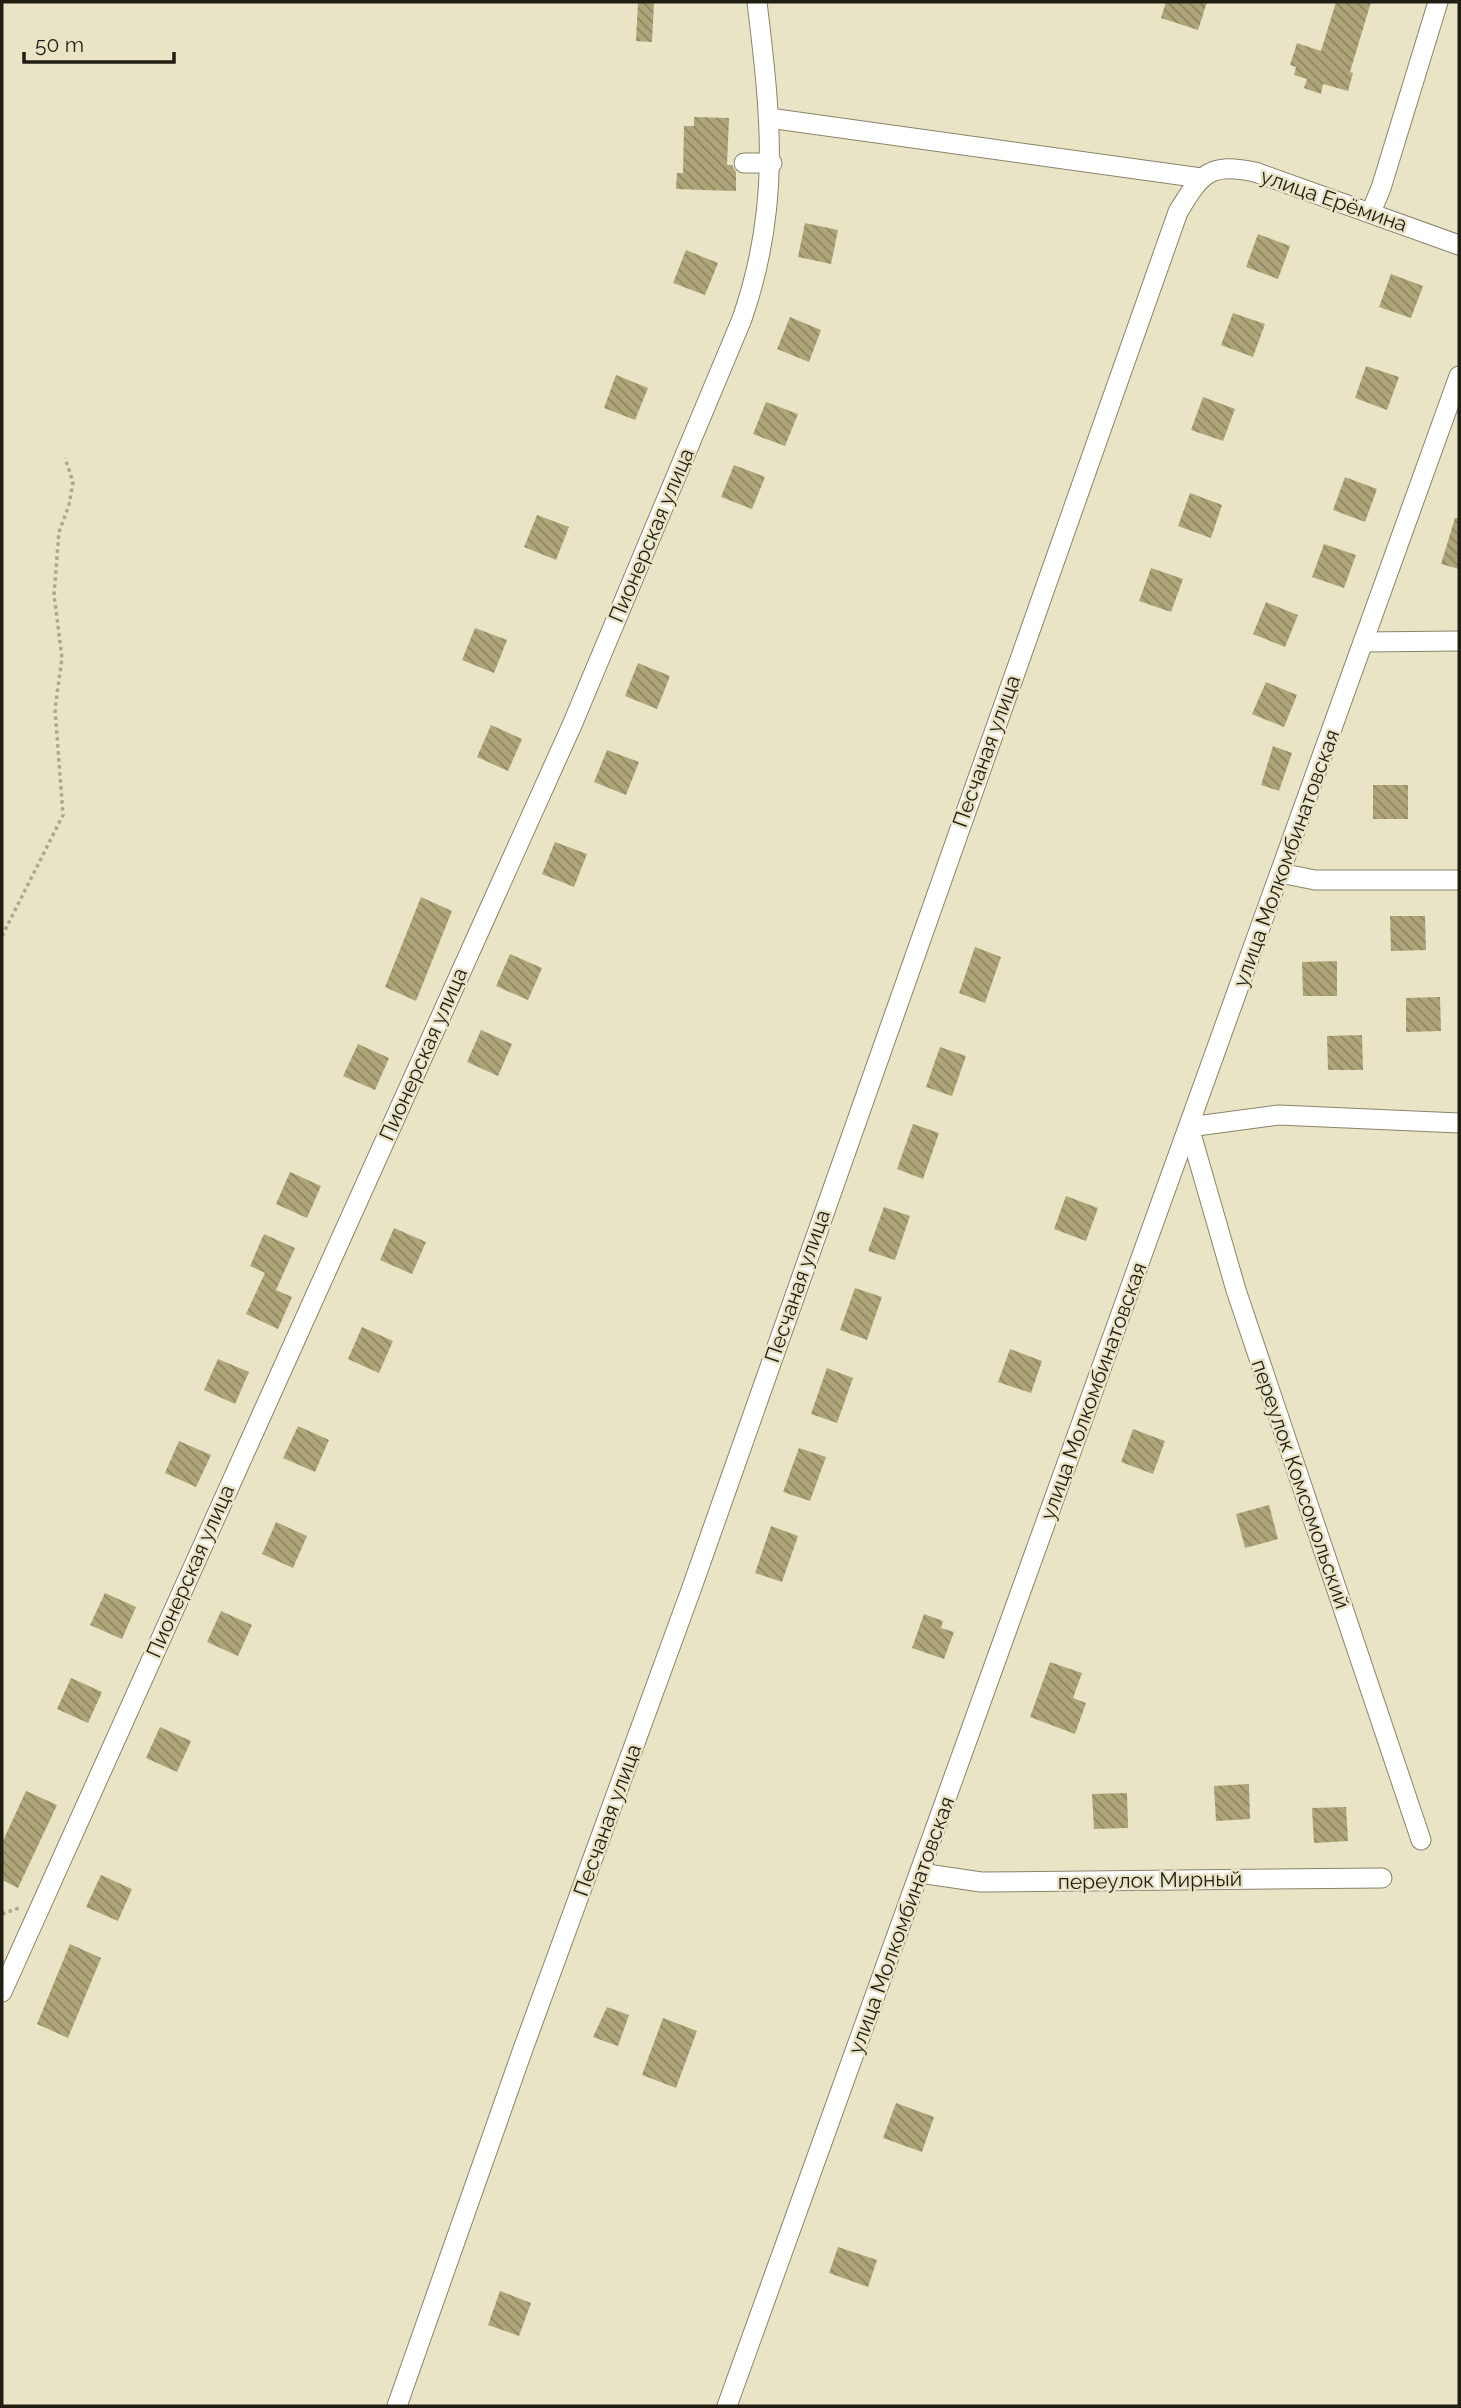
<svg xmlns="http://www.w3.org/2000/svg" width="1461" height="2408" viewBox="0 0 1461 2408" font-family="Raleway,sans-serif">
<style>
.building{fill:url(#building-back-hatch)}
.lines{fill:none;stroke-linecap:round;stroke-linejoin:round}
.minor-casing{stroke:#898469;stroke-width:21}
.path{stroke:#aca890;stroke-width:3.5;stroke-dasharray:3.5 3.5;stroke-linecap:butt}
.minor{stroke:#fff;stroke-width:19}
.labels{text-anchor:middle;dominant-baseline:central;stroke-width:5;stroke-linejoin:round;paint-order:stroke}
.street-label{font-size:21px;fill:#201e13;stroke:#eae4c7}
</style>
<defs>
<pattern id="building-back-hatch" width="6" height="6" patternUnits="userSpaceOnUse" patternTransform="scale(1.75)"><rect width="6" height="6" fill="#aea579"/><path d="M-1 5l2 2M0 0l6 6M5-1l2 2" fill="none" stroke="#8d8662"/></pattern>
</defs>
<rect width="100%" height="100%" fill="#eae4c7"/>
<g class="building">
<path d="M638 2H654L652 42 636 41Z"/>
<path d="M1166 2H1207L1198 30 1161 18Z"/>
<path d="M1336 2H1371L1350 72 1353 73 1348 91 1323 84 1321 94 1304 88 1307 79 1294 75 1296 67 1290 65 1297 43 1321 51Z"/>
<path d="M694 117 729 118 727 165H732L736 172V191L676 189 677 173H683L684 126H694Z"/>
<path d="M805 223 838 230 831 264 798 257Z"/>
<path d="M1258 234 1290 246 1278 279 1246 267Z"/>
<path d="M686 250 718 263 705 295 673 283Z"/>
<path d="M1391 274 1423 286 1411 318 1379 307Z"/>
<path d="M1233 313 1265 324 1253 357 1221 345Z"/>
<path d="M790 317 821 330 809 362 777 349Z"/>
<path d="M1366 366 1399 377 1387 410 1355 398Z"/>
<path d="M616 375 648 388 635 420 604 408Z"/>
<path d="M1203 397 1235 409 1223 441 1191 430Z"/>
<path d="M766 402 798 414 785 446 753 434Z"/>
<path d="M734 465 765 477 752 509 721 497Z"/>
<path d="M1345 477 1377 489 1365 522 1333 510Z"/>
<path d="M1190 493 1222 505 1211 538 1178 526Z"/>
<path d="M537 515 569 527 556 560 524 547Z"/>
<path d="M1455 518H1459V569L1441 564Z"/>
<path d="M1324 544 1356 555 1344 588 1312 577Z"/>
<path d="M1151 568 1183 579 1171 612 1139 601Z"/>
<path d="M1266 602 1298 615 1285 647 1253 634Z"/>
<path d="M475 628 507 640 494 673 462 660Z"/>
<path d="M638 663 670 676 657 709 625 696Z"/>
<path d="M1266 682 1297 695 1284 727 1252 714Z"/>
<path d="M491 725 522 739 508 771 477 757Z"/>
<path d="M1273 746 1292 753 1279 791 1261 785Z"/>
<path d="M607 750 639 762 626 795 594 782Z"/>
<rect x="1373" y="785" width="35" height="34"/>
<path d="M555 842 587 854 574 887 542 874Z"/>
<path d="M421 897 452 911 416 1001 385 987Z"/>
<path d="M1390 916H1425L1426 950 1391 951Z"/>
<path d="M975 947 1001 957 985 1003 959 993Z"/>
<path d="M510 954 542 968 528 1000 496 986Z"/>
<path d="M1337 961V996H1303L1302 962Z"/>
<path d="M1440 997 1441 1031 1406 1032V998Z"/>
<path d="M481 1030 512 1044 498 1076 467 1062Z"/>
<path d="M1362 1035 1363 1070H1328L1327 1036Z"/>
<path d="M358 1044 389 1058 375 1090 343 1076Z"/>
<path d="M940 1047 966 1056 952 1096 926 1087Z"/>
<path d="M913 1124 939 1133 923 1179 897 1169Z"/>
<path d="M290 1172 321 1186 307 1218 276 1204Z"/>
<path d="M1066 1196 1098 1208 1086 1241 1054 1229Z"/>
<path d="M884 1207 910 1216 895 1260 868 1251Z"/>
<path d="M394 1228 426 1242 412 1274 380 1260Z"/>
<path d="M264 1234 295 1248 276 1290 292 1297 278 1329 246 1314 265 1273 250 1266Z"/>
<path d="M855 1288 882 1297 867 1340 840 1330Z"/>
<path d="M362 1327 393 1341 379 1373 348 1359Z"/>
<path d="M1010 1349 1042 1361 1031 1393 998 1382Z"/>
<path d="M218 1359 249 1372 235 1404 204 1390Z"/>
<path d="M827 1368 853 1378 837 1423 811 1414Z"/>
<path d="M298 1426 329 1440 315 1472 283 1458Z"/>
<path d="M1133 1429 1165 1441 1153 1474 1121 1462Z"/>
<path d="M179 1441 211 1455 196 1487 165 1473Z"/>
<path d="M799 1448 826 1457 810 1501 783 1492Z"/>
<path d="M1269 1505 1278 1539 1245 1548 1236 1514Z"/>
<path d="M276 1522 307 1536 293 1568 262 1554Z"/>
<path d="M771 1526 798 1536 782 1582 755 1573Z"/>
<path d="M105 1593 136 1607 122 1639 90 1625Z"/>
<path d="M221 1611 252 1625 238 1656 207 1642Z"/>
<path d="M924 1614 943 1621 941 1628 954 1632 944 1659 912 1648Z"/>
<path d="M1050 1662 1082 1673 1073 1698 1086 1703 1075 1734 1030 1717Z"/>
<path d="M71 1678 102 1692 88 1723 57 1709Z"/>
<path d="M160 1727 191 1741 177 1772 146 1758Z"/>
<path d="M1249 1784 1250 1819 1216 1821 1214 1786Z"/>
<path d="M26 1791 57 1805 18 1888 2 1880V1843Z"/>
<path d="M1127 1793 1128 1828 1094 1829 1092 1794Z"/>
<path d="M1346 1807 1348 1841 1314 1843 1312 1808Z"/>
<path d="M101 1875 132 1889 118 1921 86 1907Z"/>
<path d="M70 1944 101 1958 68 2038 37 2024Z"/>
<path d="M607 2007 629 2015 618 2046 593 2037Z"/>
<path d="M663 2018 697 2031 676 2088 642 2075Z"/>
<path d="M896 2103 934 2117 922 2152 883 2138Z"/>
<path d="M838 2247 877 2260 868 2287 829 2273Z"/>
<path d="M500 2291 531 2303 519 2336 488 2325Z"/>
</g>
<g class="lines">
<defs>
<g id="minor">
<path d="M769 118 1201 178"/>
<path d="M744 163H772"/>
<path d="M1371 212 1381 188 1438 2"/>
<path d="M1363 642 1459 641"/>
<path d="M1280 873 1315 880H1459"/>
<path d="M1421 1840 1236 1290 1189 1127 1279 1115 1459 1123"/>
<path d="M920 1873 981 1882 1382 1878"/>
<path d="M2 1992 572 725 742 319C781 206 771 118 757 2"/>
<path d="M397 2406 523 2049 691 1590 1178 212C1201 174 1209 162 1255 172L1459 245"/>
<path d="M727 2406 1459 376"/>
</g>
</defs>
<use href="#minor" class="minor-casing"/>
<g class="path">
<path d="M2 936 63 815 55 709 62 658 54 595 59 532 69 505 73 482 65 458"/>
<path d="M2 1914 19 1908"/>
</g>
<use href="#minor" class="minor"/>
</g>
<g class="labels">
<g class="street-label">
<text transform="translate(1334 200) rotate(19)">улица Ерёмина</text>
<text transform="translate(651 535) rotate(-67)">Пионерская улица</text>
<text transform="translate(986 751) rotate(-70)">Песчаная улица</text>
<text transform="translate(1286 858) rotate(-70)">улица Молкомбинатовская</text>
<text transform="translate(423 1054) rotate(-66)">Пионерская улица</text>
<text transform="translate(797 1286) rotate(-71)">Песчаная улица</text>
<text transform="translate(1093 1391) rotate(-70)">улица Молкомбинатовская</text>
<text transform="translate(1301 1484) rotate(71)">переулок Комсомольский</text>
<text transform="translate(190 1571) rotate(-66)">Пионерская улица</text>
<text transform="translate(607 1820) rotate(-70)">Песчаная улица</text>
<text transform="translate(1150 1880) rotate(-1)">переулок Мирный</text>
<text transform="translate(901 1925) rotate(-70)">улица Молкомбинатовская</text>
</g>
</g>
<rect width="1461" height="2408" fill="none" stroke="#201e13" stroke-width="7"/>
<path d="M24 52v10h150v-10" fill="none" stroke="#201e13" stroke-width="3.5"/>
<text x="35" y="52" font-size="21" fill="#201e13" stroke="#eae4c7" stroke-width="5" paint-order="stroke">50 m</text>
</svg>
